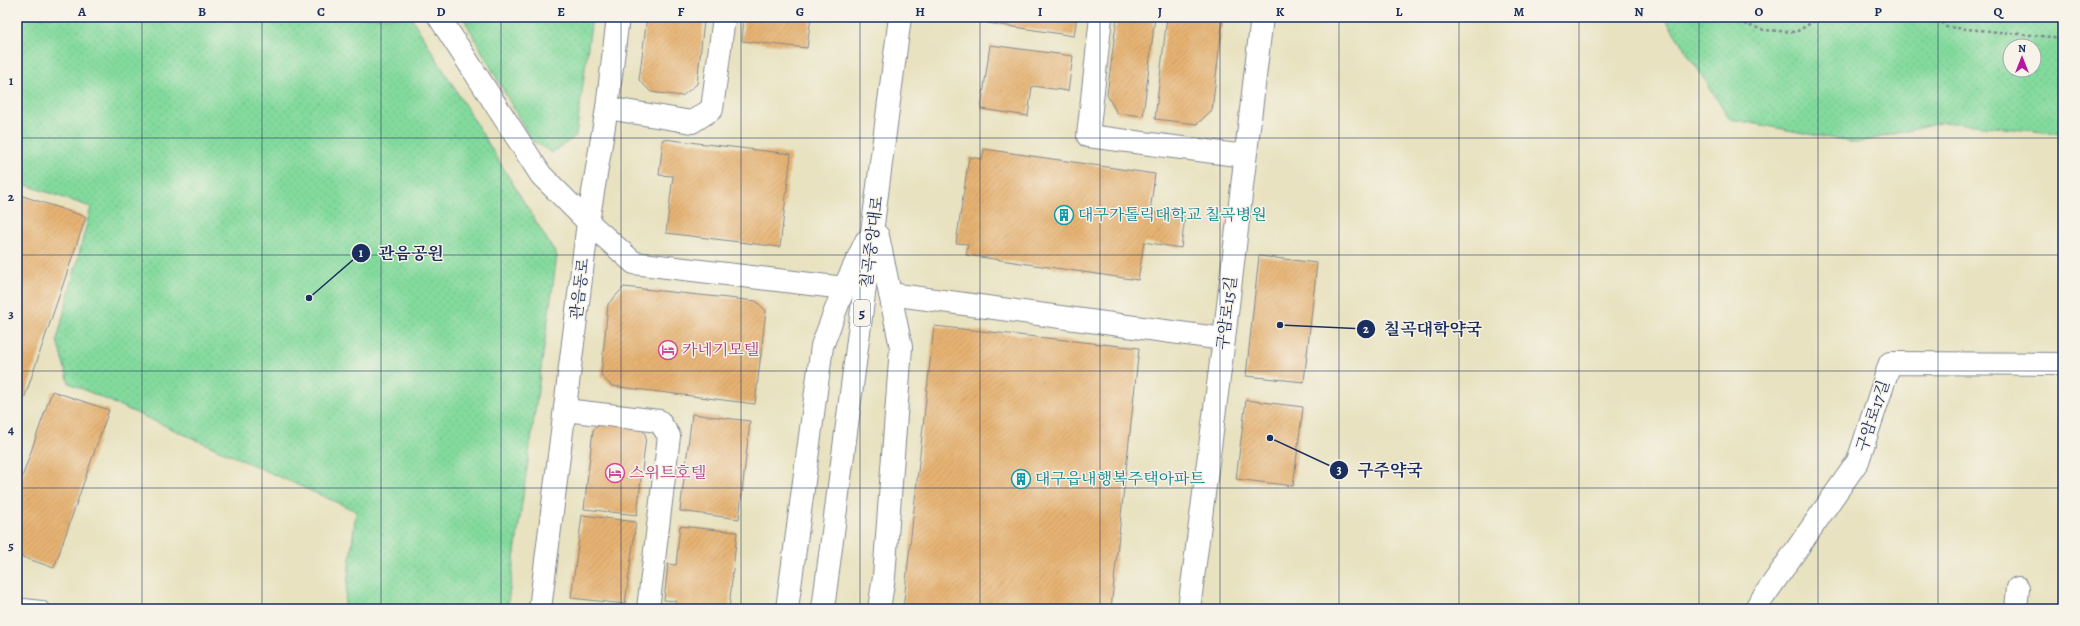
<svg xmlns="http://www.w3.org/2000/svg" width="2080" height="626" viewBox="0 0 2080 626" font-family="Alegreya,'Noto Serif KR',serif">
<style>
.park{fill:url(#park-dots);stroke:#4f847e;fill-rule:evenodd}
.building{fill:url(#building-hatch)}
.lines{fill:none;stroke-linecap:round;stroke-linejoin:round}
.service-casing{stroke:#82888f;stroke-width:18}
.minor-casing{stroke:#82888f;stroke-width:24}
.primary-casing{stroke:#82888f;stroke-width:24}
.path{stroke:#82888f;stroke-width:2.5;stroke-dasharray:3 3;stroke-linecap:butt}
.service{stroke:#fff;stroke-width:16}
.minor{stroke:#fff;stroke-width:22}
.primary{stroke:#fff;stroke-width:22}
.grid{fill:none;stroke:#1b2f5e;stroke-width:1;stroke-opacity:0.55}
.labels{text-anchor:middle;dominant-baseline:central;stroke-width:3;stroke-linejoin:round;paint-order:stroke}
.shield{fill:#f7f3e8;stroke:#5d6a87;stroke-width:1}
.shield-label{font-size:15px;font-weight:bold;fill:#1b2f5e}
.culture-label{font-size:16px;fill:#0d838f;stroke:#f7f3e8;text-anchor:start}
.street-label{font-size:16px;fill:#1b2f5e;stroke:#f7f3e8}
.hotel-label{font-size:16px;fill:#b23c85;stroke:#f7f3e8;text-anchor:start}
.leader{fill:none;stroke:#1b2f5e;stroke-width:1.5}
.callout-dot{fill:#1b2f5e;stroke:#f7f3e8;stroke-width:1.5}
.mark-label{font-size:12px;text-anchor:middle;font-weight:bold;fill:#fff}
.callout-label{font-size:17px;text-anchor:middle;font-weight:bold;fill:#1b2f5e;stroke:#f7f3e8;stroke-width:3;stroke-linejoin:round;paint-order:stroke}
.neatline{fill:none;stroke:#1b2f5e;stroke-width:1.5}
.grid-label{font-size:13px;text-anchor:middle;font-weight:bold;fill:#1b2f5e}
</style>
<defs>
<pattern id="park-dots" width="8" height="8" patternUnits="userSpaceOnUse"><rect width="8" height="8" fill="#83da9d"/><path d="M2 2h.1M6 6h.1" fill="none" stroke="#71bb8a" stroke-width="1.8" stroke-linecap="round"/></pattern>
<pattern id="building-hatch" width="6" height="6" patternUnits="userSpaceOnUse"><rect width="6" height="6" fill="#e6b272"/><path d="M-1 1l2-2M0 6l6-6M5 7l2-2" fill="none" stroke="#c59965"/></pattern>
</defs>
<rect width="100%" height="100%" fill="#f7f3e8"/>
<filter id="ink" filterUnits="userSpaceOnUse"><feTurbulence type="fractalNoise" baseFrequency=".025" numOctaves="2"/><feDisplacementMap in="SourceGraphic" scale="8" xChannelSelector="R" yChannelSelector="G"/><feConvolveMatrix kernelMatrix="1 2 1 2 8 2 1 2 1" color-interpolation-filters="sRGB"/></filter>
<filter id="wash" filterUnits="userSpaceOnUse"><feTurbulence type="fractalNoise" baseFrequency=".012" numOctaves="4" result="noise"/><feDisplacementMap in="SourceGraphic" scale="16" xChannelSelector="R" yChannelSelector="G"/><feGaussianBlur stdDeviation="0.9" result="paint"/><feColorMatrix in="noise" values="0 0 0 0 0 0 0 0 0 0 0 0 0 0 0 0 0 1.4 0 .05"/><feComposite in="paint" operator="in"/></filter>
<g filter="url(#wash)">
<rect width="100%" height="100%" fill="#e8e2c0"/>
<g class="park">
<path d="M17 17H411L557 256 507 609H344L356 511 69 383 57 340 91 207 17 182Z"/>
<path d="M463 17H592L576 136 552 153 531 140Z"/>
<path d="M1664 17H2063V134L1944 122 1856 143 1730 119ZM2010 46H2034V70H2010Z"/>
</g>
<g id="blocks">
<g class="building">
<path d="M647 17H668L704 21 697 84 682 96 651 92 639 80Z"/>
<path d="M744 17H811L807 48 742 41Z"/>
<path d="M989 17H1077L1074 36 988 23Z"/>
<path d="M1117 17H1155L1143 116 1117 113 1107 95Z"/>
<path d="M1167 17H1223L1212 110 1197 124 1155 119Z"/>
<path d="M990 45 1073 56 1068 91 1032 86 1028 116 981 109Z"/>
<path d="M663 139 791 154 780 247 666 233 673 176 659 175Z"/>
<path d="M984 149 1155 174 1150 212 1185 217 1181 248 1144 242 1138 280 966 255 968 244 956 243 969 157 982 159Z"/>
<path d="M17 194 86 217 22 405 17 404Z"/>
<path d="M1259 256 1317 263 1304 382 1246 376Z"/>
<path d="M624 287 756 301 766 311 755 404 612 386 601 376 608 304Z"/>
<path d="M934 326 1139 348 1111 609H903Z"/>
<path d="M52 391 109 410 54 568 17 555V492Z"/>
<path d="M1246 400 1303 407 1293 486 1236 479Z"/>
<path d="M692 414 750 421 739 519 680 511Z"/>
<path d="M603 422 640 426 646 436 637 515 584 509 593 430Z"/>
<path d="M582 515 636 522 625 604 571 598Z"/>
<path d="M680 526 737 532 729 609 675 606 676 601 664 600 668 564 676 565Z"/>
</g>
</g>
</g>
<g filter="url(#ink)">
<use href="#blocks" fill-opacity="0" stroke="#82888f" stroke-width="1"/>
<g class="lines">
<defs>
<path id="service" d="M17 609 24 607 41 609"/>
<g id="minor">
<path d="M439 17 541 175 588 222 540 609"/>
<path d="M618 17 607 108 588 222 634 263 844 288"/>
<path d="M1101 17 1088 136 1245 156"/>
<path d="M607 108 692 122 712 109 724 17"/>
<path d="M890 294 1224 339"/>
<path d="M565 410 659 421 669 436 648 609"/>
<path d="M1189 609 1224 339 1262 17"/>
<path d="M1755 609 1858 461 1890 363 2063 364"/>
<path d="M2016 609 2018 588"/>
</g>
<g id="primary">
<path d="M878 236 901 347 884 577 879 609"/>
<path d="M787 609 822 346 844 288 866 241"/>
<path d="M823 609 900 17"/>
</g>
</defs>
<use href="#service" class="service-casing"/>
<use href="#minor" class="minor-casing"/>
<use href="#primary" class="primary-casing"/>
<g class="path">
<path d="M1721 17 1764 30 1796 32 1821 17"/>
<path d="M1938 17 1946 27 2063 38"/>
</g>
<use href="#service" class="service"/>
<use href="#minor" class="minor"/>
<use href="#primary" class="primary"/>
</g>
</g>
<path class="grid" d="M142 17V609M262 17V609M381 17V609M501 17V609M621 17V609M741 17V609M860 17V609M980 17V609M1100 17V609M1220 17V609M1339 17V609M1459 17V609M1579 17V609M1699 17V609M1818 17V609M1938 17V609M17 138H2063M17 255H2063M17 371H2063M17 488H2063"/>
<defs>
<symbol id="building-ring" viewBox="-11 -11 22 22"><circle r="9.5" fill="#f7f3e8" stroke="#0f9aa8" stroke-width="1.5"/><path d="M-4-6H4V6H1V3H-1V6H-4ZM-2.5-4.3h1.7v1.8h-1.7ZM.8-4.3h1.7v1.8H.8ZM-2.5-1h1.7V.8h-1.7ZM.8-1h1.7V.8H.8Z" fill="#0f9aa8"/></symbol>
<symbol id="hotel-ring" viewBox="-11 -11 22 22"><circle r="9.5" fill="#f7f3e8" stroke="#d1479c" stroke-width="1.5"/><path d="M-6-4.5h1.5V1H6V5H4.5V3h-9V5H-6ZM-4 0a1.8 1.8 0 1 1 3.6 0ZM.5 0V-2.5h3Q6-2.5 6 0Z" fill="#d1479c"/></symbol>
</defs>
<g fill-rule="evenodd">
<use href="#building-ring" x="1053" y="204" width="22" height="22"/>
<use href="#hotel-ring" x="657" y="339" width="22" height="22"/>
<use href="#hotel-ring" x="604" y="462" width="22" height="22"/>
<use href="#building-ring" x="1010" y="468" width="22" height="22"/>
</g>
<g class="labels">
<rect class="shield" x="854" y="300" width="16" height="26" rx="3"/>
<g class="shield-label">
<text x="862" y="313">5</text>
</g>
<g class="culture-label">
<text x="1078" y="215">대구가톨릭대학교 칠곡병원</text>
<text x="1035" y="479">대구읍내행복주택아파트</text>
</g>
<g class="street-label">
<text transform="translate(872 242) rotate(-83)">칠곡중앙대로</text>
<text transform="translate(580 289) rotate(-83)">관음동로</text>
<text transform="translate(1227 313) rotate(-83)">구암로15길</text>
<text transform="translate(1873 416) rotate(-72)">구암로17길</text>
</g>
<g class="hotel-label">
<text x="682" y="350">카네기모텔</text>
<text x="629" y="473">스위트호텔</text>
</g>
</g>
<path class="leader" d="M309 298L361 253M1280 325L1366 329M1270 438L1339 470"/>
<g class="callout-dot">
<circle cx="309" cy="298" r="4"/>
<circle cx="1280" cy="325" r="4"/>
<circle cx="1270" cy="438" r="4"/>
<circle cx="361" cy="253" r="10"/>
<circle cx="1366" cy="329" r="10"/>
<circle cx="1339" cy="470" r="10"/>
</g>
<g class="mark-label">
<text x="361" y="257">1</text>
<text x="1366" y="333">2</text>
<text x="1339" y="474">3</text>
</g>
<g class="callout-label">
<text x="411" y="259">관음공원</text>
<text x="1433" y="335">칠곡대학약국</text>
<text x="1390" y="476">구주약국</text>
</g>
<rect width="2080" height="626" fill="none" stroke="#f7f3e8" stroke-width="44"/>
<g transform="translate(2022 58)"><circle r="19" fill="#f7f3e8" stroke="#9fa5b1"/>
<path d="M0-3L7 15L0 10L-7 15Z" fill="#b5179e"/>
<text y="-6" font-size="11" font-weight="bold" text-anchor="middle" fill="#1b2f5e">N</text>
</g>
<rect x="22" y="22" width="2036" height="582" class="neatline"/>
<g class="grid-label">
<text x="82" y="16">A</text>
<text x="202" y="16">B</text>
<text x="321" y="16">C</text>
<text x="441" y="16">D</text>
<text x="561" y="16">E</text>
<text x="681" y="16">F</text>
<text x="800" y="16">G</text>
<text x="920" y="16">H</text>
<text x="1040" y="16">I</text>
<text x="1160" y="16">J</text>
<text x="1280" y="16">K</text>
<text x="1399" y="16">L</text>
<text x="1519" y="16">M</text>
<text x="1639" y="16">N</text>
<text x="1759" y="16">O</text>
<text x="1878" y="16">P</text>
<text x="1998" y="16">Q</text>
<text x="11" y="85">1</text>
<text x="11" y="201">2</text>
<text x="11" y="318">3</text>
<text x="11" y="434">4</text>
<text x="11" y="550">5</text>
</g>
</svg>
